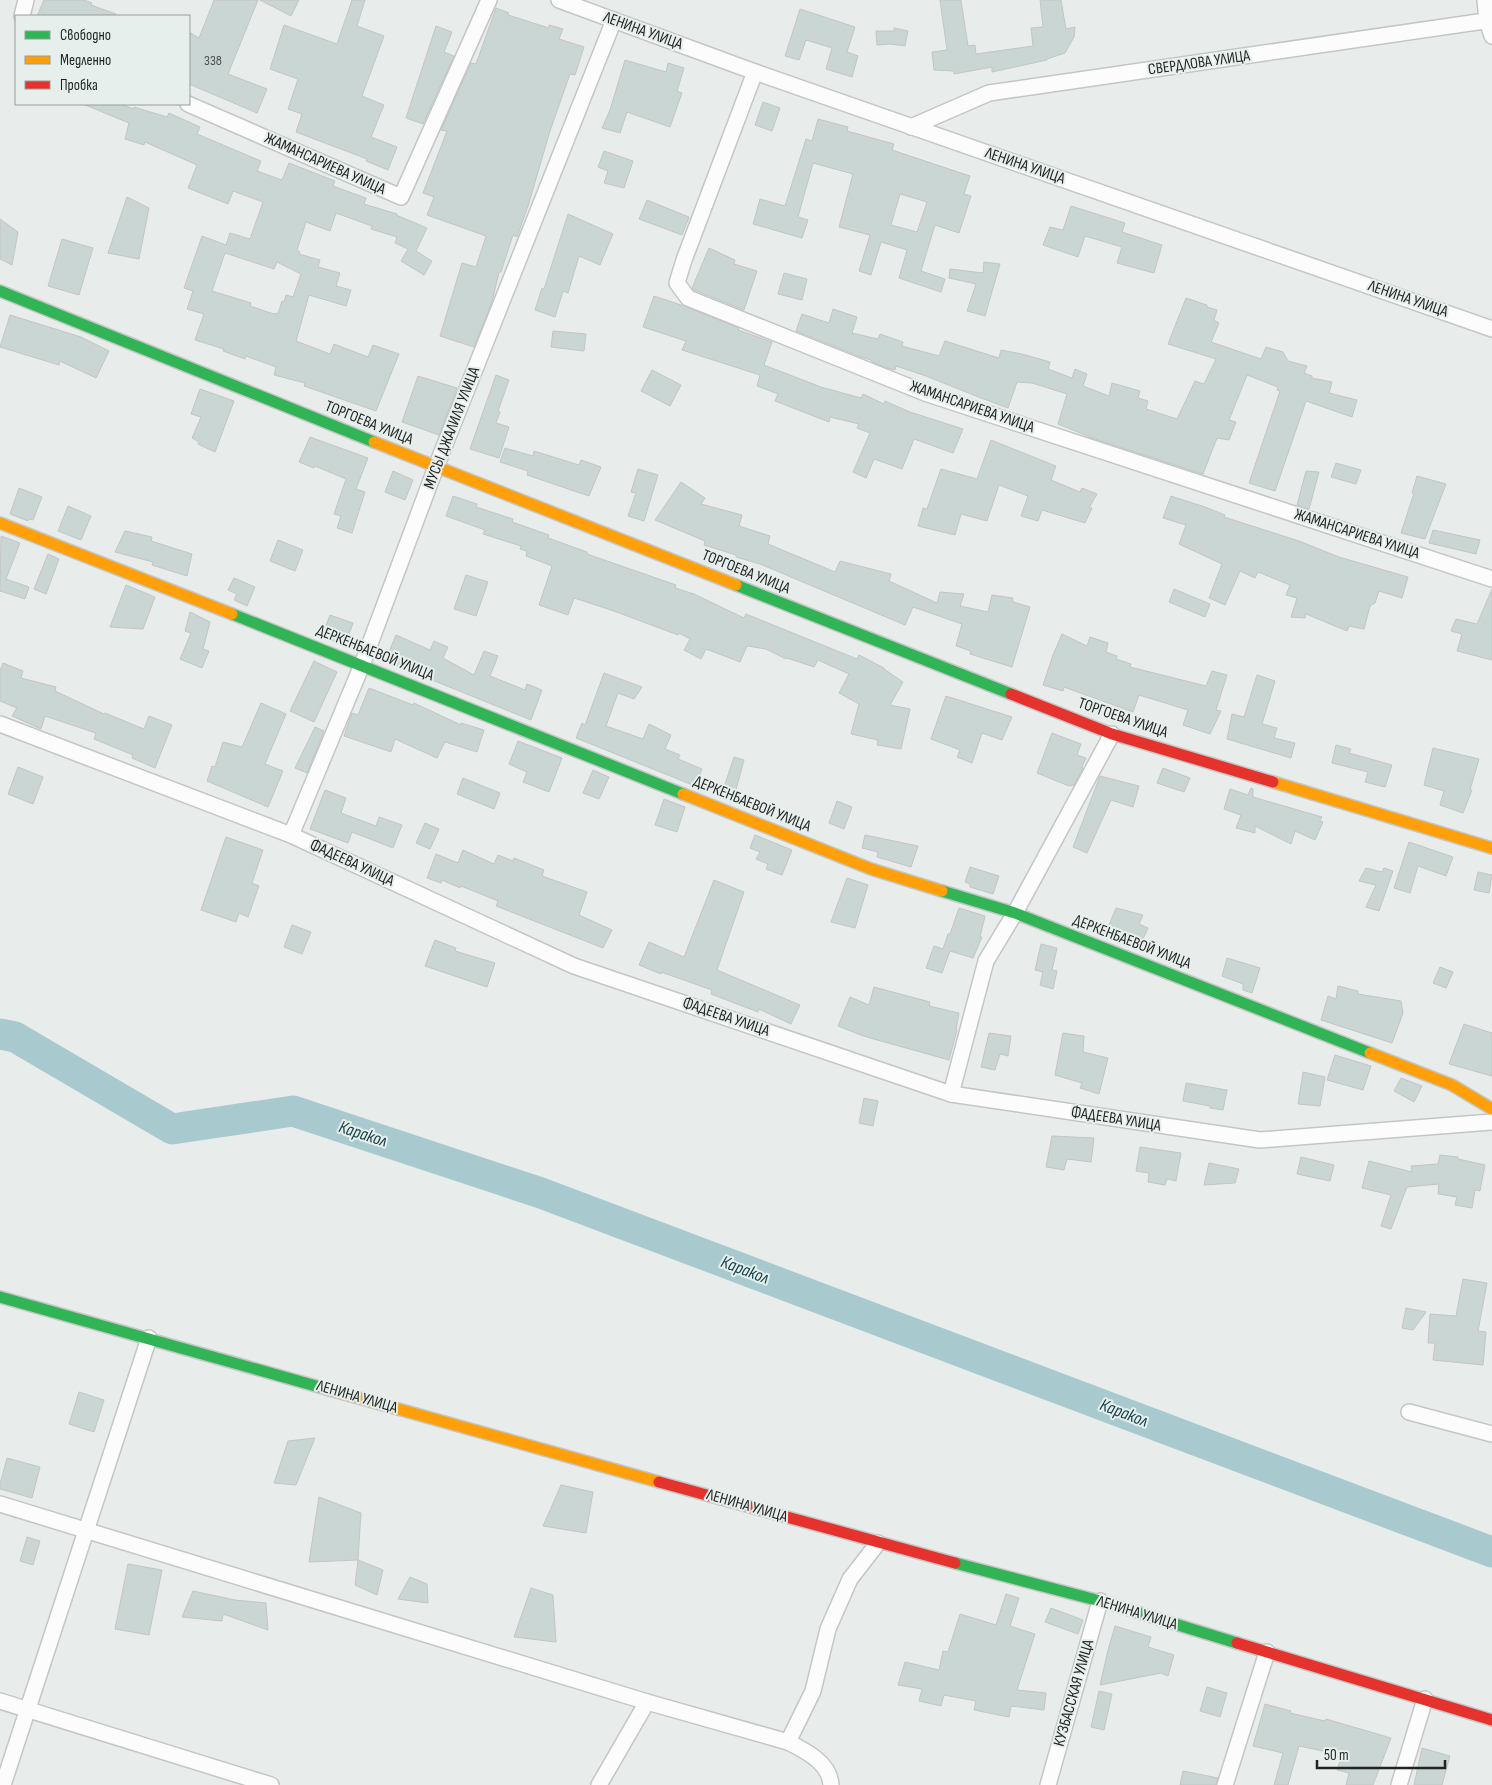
<svg xmlns="http://www.w3.org/2000/svg" width="1492" height="1785" viewBox="0 0 1492 1785" font-family="'Sofia Sans Condensed',sans-serif">
<style>
.lines{fill:none;stroke-linecap:round;stroke-linejoin:round}
.river{stroke:#a8cacf;stroke-width:31}
.building{fill:#cad6d4;stroke:#c2c5c4;fill-rule:evenodd}
.street-casing{stroke:#c3c6c5;stroke-width:18}
.fast-casing{stroke:#c3c6c5;stroke-width:14}
.slow-casing{stroke:#c3c6c5;stroke-width:14}
.jam-casing{stroke:#c3c6c5;stroke-width:14}
.street{stroke:#fcfcfc;stroke-width:15}
.fast{stroke:#30b455;stroke-width:11}
.slow{stroke:#ff9f0a;stroke-width:11}
.jam{stroke:#e5322d;stroke-width:11}
.labels{text-anchor:middle;dominant-baseline:central;stroke-width:4;stroke-linejoin:round;paint-order:stroke}
.number-label{font-size:14px;fill:#4b514f}
.street-label{font-size:16px;fill:#1f2321;stroke:#e6efec}
.water-label{font-size:18px;font-style:italic;fill:#164249;stroke:#e6efec}
</style>
<rect width="100%" height="100%" fill="#e8edeb"/>
<g class="lines">
<path class="river" d="M0 1034 15 1037 172 1129 293 1111 541 1193 1492 1552"/>
</g>
<g class="building">
<path d="M44 0H84L92 3 91 5 116 14V16H37Z"/>
<path d="M214 0H258L228 74 267 89 257 113 189 84V32L199 38Z"/>
<path d="M260 0H299L291 16Z"/>
<path d="M352 0H365L357 26 384 36 362 96 384 105 371 137 397 147 388 170 366 161 367 159 296 132 302 114 288 109 298 79 270 69 284 25 337 44Z"/>
<path d="M940 0H961L968 46 975 45 976 54 1033 46 1031 28 1043 27 1040 0H1061L1066 29 1075 27 1074 37 1065 53 1047 59V60L992 72V67L954 74V71L934 70 932 52 947 50Z"/>
<path d="M496 8 509 13 508 15 549 28V25L563 29 559 39 584 47 575 75 570 74 550 131 528 206 517 237 513 235 501 272H499L492 302 474 347 440 336 462 263 476 267 486 236 427 215 434 197 423 193 447 131 441 130 471 63 476 64Z"/>
<path d="M800 9 855 27 847 52 858 56 852 77 826 69 832 48 806 40 799 60 785 56Z"/>
<path d="M436 26 452 32 444 52 454 56 423 124 406 118Z"/>
<path d="M894 28 908 31 905 46 890 44 877 45 876 31H894Z"/>
<path d="M625 60 666 72 668 63 684 68 677 91 682 93 670 127 627 112 620 133 602 128 610 110Z"/>
<path d="M763 102 780 108 772 131 755 125Z"/>
<path d="M83 104H120L134 109V107L167 117 169 113 200 127 197 134 261 161 257 171 282 180 289 163 335 181 333 186 366 198 364 204 397 214 396 215 427 228 416 251 432 261 424 275 401 261 408 249 395 243 397 237 371 229 372 226 336 213 330 231 306 222 297 250 300 252 299 254 320 260 318 267 340 273 336 286 351 290 346 306 309 295 296 341 330 354 334 344 368 357 373 345 399 354 376 411 304 386 305 383 274 375 276 367 246 356 245 359 223 351 224 349 195 340 204 314 187 309 193 291 184 288 202 236 226 245 230 233 250 239 263 202 233 191 228 204 188 188 197 165 145 142 144 145 125 139 129 123ZM225 253 274 269 277 262 301 274 293 297 286 295 284 302 282 301 278 314 275 313 274 314 250 306 251 303 212 291Z"/>
<path d="M818 119 848 127 847 131 894 144 892 150 970 176 964 194 971 196 959 233 935 225 921 271 945 279 941 292 899 278 907 250 881 242 871 275 859 271 870 235 839 227 853 174 813 163 798 217 808 220 802 238 753 224 760 199 785 206 806 139 812 141ZM900 194 927 202 917 232 891 225Z"/>
<path d="M604 151 633 161 624 188 604 183 608 171 598 167Z"/>
<path d="M127 197 149 208 139 259 108 253Z"/>
<path d="M647 200 689 217 682 235 639 219Z"/>
<path d="M1071 206 1125 223 1122 232 1162 245 1154 273 1117 263 1122 247 1085 236 1078 257 1043 245 1050 227 1063 230Z"/>
<path d="M568 214 613 234 600 265 579 256 568 293 563 291 555 317 535 310 542 288 544 289Z"/>
<path d="M0 219 18 232 12 265 0 259Z"/>
<path d="M62 239 93 248 79 295 48 286Z"/>
<path d="M709 248 735 260 734 264 757 271 744 310 694 290 692 288Z"/>
<path d="M984 262 1000 264 985 316 967 311 976 284 949 278 950 269 983 273Z"/>
<path d="M784 273 807 279 802 300 778 294Z"/>
<path d="M654 296 684 306 739 328 738 330 772 342 764 365 821 387 861 398 863 394 884 404 885 401 910 412 963 429 953 453 914 439 902 469 874 459 866 478 853 472 870 433 857 428 859 424 830 417 829 422 775 401 778 394 757 386 760 375 682 350 686 341 643 327Z"/>
<path d="M1186 298 1207 305V307L1217 310 1214 320 1219 323 1211 342 1261 359 1266 347 1283 352 1288 361 1307 366 1304 373 1312 376V378L1332 382 1329 393 1357 400 1352 417 1306 401 1275 491 1249 483 1280 391 1277 390 1278 387 1247 375 1229 420 1236 422 1229 440 1217 438 1203 474 1095 439 1058 424 1067 394 1032 383 1017 382 1008 408 981 398 926 376 896 366 895 370 884 367 871 361V360L861 357 796 331 802 314 829 323 833 309 857 317 852 333 878 339 880 334 903 342 902 346 939 356 945 341 999 358 1001 350 1022 354 1050 362 1048 369 1072 378 1075 369 1087 374 1083 386 1109 396 1112 383 1140 391 1138 398 1148 401 1146 409 1177 419 1195 381 1204 384 1216 359 1168 344Z"/>
<path d="M10 315 81 337 109 351 96 378 60 361 59 365 0 347Z"/>
<path d="M553 331 586 334 584 351 551 347Z"/>
<path d="M652 370 681 385 670 406 641 391Z"/>
<path d="M496 375 509 380 498 411 500 412 496 423 509 427 499 458 470 449Z"/>
<path d="M418 376 457 388 439 435 402 422Z"/>
<path d="M200 389 234 401 215 452 198 444 199 442 192 438 201 417 191 414Z"/>
<path d="M310 437 368 458 356 489 365 492 352 533 337 528 341 516 334 514 346 479 315 466 314 468 299 462Z"/>
<path d="M991 440 1056 466 1051 480 1080 492 1082 488 1097 494 1089 508H1092L1085 523 1042 510 1038 521 1021 516 1028 496 999 485 987 521 961 514 955 535 918 526 923 508 927 509 941 469 977 479Z"/>
<path d="M505 448 533 456 534 451 579 465 581 460 601 467 589 496 527 475 528 471 500 462Z"/>
<path d="M1336 463 1361 470 1356 484 1331 477Z"/>
<path d="M638 469 658 475 644 521 628 516 636 493 631 492Z"/>
<path d="M393 471 413 480 405 500 385 492Z"/>
<path d="M1306 471 1319 472 1309 509 1297 505Z"/>
<path d="M1417 476 1446 484 1425 539 1401 533 1414 493H1412Z"/>
<path d="M681 482 705 498 701 504 742 515 739 526 770 536 768 544 835 572 840 561 891 574 889 581 937 603 940 592 964 594 960 606 988 612 992 595 1013 598V602L1030 607 1012 667 970 654 971 651 956 646 962 624 913 607 905 625 760 564 736 557V555L704 545 705 541 655 520Z"/>
<path d="M19 488 42 497 33 520 29 519 28 521 10 514Z"/>
<path d="M453 496 477 504 476 507 513 519 512 522 549 535 548 538 587 552V554L676 585 675 588 694 594 744 618 746 614 857 659 859 655 884 668V669L903 682 890 705 910 709 901 749 877 745 878 740 851 734 859 704 839 693 849 674 818 660 814 667 787 658 786 659 766 649 747 646 740 662 706 649 701 659 684 650 690 639 679 633 678 635 614 611 574 598 568 615 539 605 552 566 526 556 527 551 520 549 521 546 483 534 485 530 446 516Z"/>
<path d="M1171 496 1205 507 1225 515 1224 517 1299 541 1339 557 1408 577 1402 598 1379 591 1375 603 1370 606 1364 629 1349 626 1347 631 1306 614 1305 618 1291 617 1297 598 1286 595 1290 585 1258 572 1255 578 1240 571 1225 605 1209 598 1222 564 1179 544 1186 525 1163 518Z"/>
<path d="M68 506 91 516 81 540 58 531Z"/>
<path d="M1433 530 1480 540 1476 554 1429 543Z"/>
<path d="M125 531 152 537 151 541 192 554 187 576 152 565 153 562 115 552Z"/>
<path d="M1 536 20 543 6 579 29 587 25 599 0 591Z"/>
<path d="M278 540 303 550 295 571 270 561Z"/>
<path d="M48 554 59 559 46 594 34 589Z"/>
<path d="M466 575 488 582 476 616 454 609Z"/>
<path d="M234 578 255 587 247 606 234 600 237 594 228 590Z"/>
<path d="M126 585 155 597 143 629 110 627Z"/>
<path d="M1174 589 1210 604 1205 617 1169 602Z"/>
<path d="M1492 589V660L1457 651 1462 634 1451 631 1456 619 1477 624Z"/>
<path d="M190 612 210 622 203 649 209 651 202 668 180 659 191 633 185 631Z"/>
<path d="M330 615 353 623 345 646 322 636Z"/>
<path d="M1062 634 1087 646 1090 637 1108 643 1106 652 1117 656 1116 659 1131 664 1130 667 1206 686 1212 671 1227 675 1216 710 1221 711 1210 734 1183 725 1188 710 1139 695 1133 712 1064 687 1063 691 1043 685 1053 655Z"/>
<path d="M396 635 430 650 434 641 448 647 443 658 474 675 484 651 498 656 490 676 525 690 527 684 542 690 531 720 385 661Z"/>
<path d="M314 661 337 672 314 722 290 711Z"/>
<path d="M3 663 23 671 21 678 56 687 55 691 104 714 105 713 144 729 149 716 172 725 155 768 132 758 133 755 94 739 96 733 45 716 41 729 12 716 17 708 0 701V671Z"/>
<path d="M604 673 642 687 634 699 618 693 606 726 643 739 649 724 671 735 665 749 680 755 678 759 702 769 695 786 576 738 582 723 585 725Z"/>
<path d="M1257 675 1275 681 1262 724 1277 728 1274 738 1295 743 1291 758 1227 739 1232 714 1244 717Z"/>
<path d="M369 688 413 705 414 703 461 725V723L484 730 477 752 445 742 437 758 395 739 391 752 344 736 352 713 358 715Z"/>
<path d="M946 696 1012 717 1002 740 982 733 972 763 957 757 960 750 931 739Z"/>
<path d="M261 703 286 714 265 764 283 771 268 807 207 781 212 766 215 767 223 742 242 747Z"/>
<path d="M315 727 324 731 307 773 295 768Z"/>
<path d="M1052 733 1081 744 1077 755 1086 758 1082 767 1083 768 1074 785 1069 786 1037 773Z"/>
<path d="M518 741 562 758 549 792 523 782 527 772 509 764Z"/>
<path d="M1336 745 1351 749 1349 753 1392 765 1385 787 1365 782 1368 772 1332 763Z"/>
<path d="M1433 748 1479 759 1470 790H1472L1463 813 1440 805 1444 791 1424 785Z"/>
<path d="M734 757 744 760 733 801 721 796Z"/>
<path d="M18 767 43 777 33 804 8 794Z"/>
<path d="M1163 768 1190 778 1184 792 1157 783Z"/>
<path d="M593 770 609 777 599 799 583 793Z"/>
<path d="M1100 776 1139 786 1133 807 1111 800 1087 853 1073 847Z"/>
<path d="M463 778 500 793 494 809 457 794Z"/>
<path d="M1251 788 1253 789V797L1322 817 1320 821 1323 822 1315 840 1295 831 1291 844 1255 826V833L1236 828 1241 815 1224 809 1230 789 1248 795Z"/>
<path d="M325 790 346 798 341 813 376 826 379 817 402 825 393 848 352 832 348 843 310 829Z"/>
<path d="M664 799 685 807 677 832 655 825Z"/>
<path d="M837 801 852 807 844 829 829 823Z"/>
<path d="M425 823 439 829 430 849 416 843Z"/>
<path d="M755 835 792 850 782 875 766 869 768 864 756 859 760 852 750 848Z"/>
<path d="M865 835 918 846 911 867 877 857 878 852 862 848Z"/>
<path d="M226 837 263 850 252 883 259 886 248 917 239 913 236 922 201 910Z"/>
<path d="M1409 842 1453 857 1446 876 1418 866 1410 893 1394 888Z"/>
<path d="M463 850 494 864 498 855 513 861 514 858 544 870 542 876 587 892 579 915 612 930 603 948 496 906 498 901 461 886 460 888 442 880 441 883 427 878 436 854 458 863Z"/>
<path d="M970 867 999 876 993 894 970 887V884L965 882Z"/>
<path d="M1366 868 1382 872 1384 868 1393 871 1379 911 1366 907 1376 885 1359 881Z"/>
<path d="M1478 872 1492 875 1489 893 1474 890Z"/>
<path d="M847 878 868 885 855 928 831 922Z"/>
<path d="M714 880 744 892 717 970 800 1005 791 1024 759 1009 758 1012 711 994 712 990 661 972V974L639 965 649 942 684 957Z"/>
<path d="M959 908 985 916 980 937H982L973 958 950 951 942 973 926 968 934 946 943 949 948 934H950Z"/>
<path d="M1116 908 1143 915 1139 924 1148 928 1139 948 1105 935Z"/>
<path d="M292 925 311 932 302 954 284 947Z"/>
<path d="M435 940 456 948 455 951 495 963 487 987 425 966Z"/>
<path d="M1041 944 1057 948 1052 970 1057 971 1053 989 1040 985 1043 972 1035 970Z"/>
<path d="M1227 958 1260 968 1252 993 1243 990V984L1222 976Z"/>
<path d="M1440 967 1453 972 1446 988 1433 983Z"/>
<path d="M1338 986 1358 991V994L1401 1001 1403 1013 1392 1043 1321 1020 1328 996 1336 999Z"/>
<path d="M874 987 930 1002 929 1006 959 1013 956 1030H957L949 1060 863 1036 838 1026 850 997 869 1005Z"/>
<path d="M1464 1024 1492 1033V1076L1449 1064Z"/>
<path d="M989 1033 1011 1036 1008 1056 1000 1054 995 1070 981 1067Z"/>
<path d="M1063 1033 1084 1036 1083 1052 1108 1058 1099 1094 1080 1088 1082 1083 1055 1075Z"/>
<path d="M1335 1055 1371 1066 1363 1090 1327 1080Z"/>
<path d="M1303 1072 1325 1077 1320 1106 1298 1104Z"/>
<path d="M1401 1078 1422 1086 1414 1102 1394 1091Z"/>
<path d="M1186 1083 1227 1090 1223 1110 1210 1108V1106L1183 1101Z"/>
<path d="M864 1098 878 1101 873 1126 859 1123Z"/>
<path d="M1052 1136 1094 1138 1091 1162 1067 1159 1064 1170 1046 1167Z"/>
<path d="M1140 1147 1181 1153 1176 1181 1167 1179 1165 1185 1148 1182 1149 1173 1136 1171Z"/>
<path d="M1440 1155 1458 1157V1159L1485 1165 1480 1191 1475 1190 1472 1208 1455 1205 1457 1197 1438 1194 1439 1184 1407 1187 1391 1229 1381 1226 1391 1195 1362 1188 1369 1161 1412 1172 1411 1166 1438 1164Z"/>
<path d="M1301 1157 1334 1165 1330 1181 1297 1174Z"/>
<path d="M1209 1163 1239 1169 1235 1183 1204 1185Z"/>
<path d="M1463 1279 1487 1283 1478 1331 1486 1332 1483 1365 1433 1360 1435 1343H1428L1430 1314 1456 1316Z"/>
<path d="M1406 1308 1426 1312 1413 1330 1402 1328Z"/>
<path d="M79 1392 104 1400 94 1432 69 1424Z"/>
<path d="M315 1438 296 1485 274 1483 288 1441Z"/>
<path d="M7 1458 40 1467 32 1498 0 1489V1484Z"/>
<path d="M561 1485 593 1492 586 1533 543 1526Z"/>
<path d="M319 1497 361 1513 358 1560 309 1562Z"/>
<path d="M27 1537 40 1541 33 1565 20 1561Z"/>
<path d="M358 1560 383 1570 377 1595 355 1585Z"/>
<path d="M128 1564 162 1570 149 1635 115 1629Z"/>
<path d="M410 1577 427 1584 428 1603 398 1599Z"/>
<path d="M531 1588 553 1595 556 1642 514 1637Z"/>
<path d="M193 1591 235 1600 266 1603 268 1630 223 1614 222 1621 182 1617Z"/>
<path d="M1006 1594 1019 1598 1010 1626 1035 1634 1017 1690 1046 1693 1044 1710 1011 1706 1009 1717 974 1710 976 1701 944 1695 941 1706 919 1701 922 1689 898 1685 905 1662 939 1670 943 1651 948 1652 960 1614 996 1625Z"/>
<path d="M1051 1608 1083 1620 1078 1634 1045 1622Z"/>
<path d="M1115 1626 1151 1637 1148 1647 1174 1655 1168 1676 1161 1673 1100 1685 1108 1650Z"/>
<path d="M1207 1687 1227 1693 1220 1717 1200 1711Z"/>
<path d="M1099 1691 1112 1694 1104 1730 1091 1727Z"/>
<path d="M1265 1704 1291 1711 1290 1713 1325 1721 1326 1719 1391 1738 1373 1785H1346L1349 1773 1337 1770 1342 1755 1299 1746 1288 1785H1274L1283 1753 1253 1746Z"/>
<path d="M1422 1748 1450 1756 1442 1785H1414Z"/>
<path d="M1183 1771 1218 1778 1216 1785H1180Z"/>
</g>
<g class="lines">
<defs>
<g id="street">
<path d="M559 0 755 72 1492 329"/>
<path d="M1485 0 1487 21 1492 36"/>
<path d="M22 16 26 0"/>
<path d="M755 72 684 260 677 283 688 298 925 393 1492 579"/>
<path d="M188 104 401 197 489 0"/>
<path d="M911 127 989 93 1492 20"/>
<path d="M0 724 291 835 574 966 951 1094 1260 1140 1492 1122"/>
<path d="M291 835 362 665 436 467 614 20"/>
<path d="M951 1094 986 961 1015 913 1112 734"/>
<path d="M1409 1412 1492 1434"/>
<path d="M0 1504 647 1702 788 1742"/>
<path d="M0 1701 271 1785"/>
<path d="M3 1785 149 1338"/>
<path d="M599 1785 647 1702"/>
<path d="M831 1785C830 1763 806 1751 788 1742L813 1691 828 1629 850 1579 878 1543"/>
<path d="M1048 1785 1100 1601"/>
<path d="M1225 1785 1267 1652"/>
<path d="M1399 1785 1425 1699"/>
</g>
<g id="fast">
<path d="M0 291 374 442"/>
<path d="M736 585 1011 694"/>
<path d="M232 614 683 794"/>
<path d="M942 891 1015 913 1370 1053"/>
<path d="M0 1297 330 1390"/>
<path d="M955 1563 1100 1601 1237 1643"/>
</g>
<g id="slow">
<path d="M374 442 736 585"/>
<path d="M0 523 232 614"/>
<path d="M1273 782 1492 848"/>
<path d="M683 794 871 869 942 891"/>
<path d="M1370 1053 1452 1085 1492 1109"/>
<path d="M330 1390 659 1482"/>
</g>
<g id="jam">
<path d="M1011 694 1112 734 1273 782"/>
<path d="M659 1482 955 1563"/>
<path d="M1237 1643 1492 1720"/>
</g>
</defs>
<use href="#street" class="street-casing"/>
<use href="#fast" class="fast-casing"/>
<use href="#slow" class="slow-casing"/>
<use href="#jam" class="jam-casing"/>
<use href="#street" class="street"/>
<use href="#fast" class="fast"/>
<use href="#slow" class="slow"/>
<use href="#jam" class="jam"/>
</g>
<g class="labels">
<g class="number-label">
<text x="213" y="60">338</text>
</g>
<g class="street-label">
<text transform="translate(643 31) rotate(20)">ЛЕНИНА УЛИЦА</text>
<text transform="translate(1199 63) rotate(-8)">СВЕРДЛОВА УЛИЦА</text>
<text transform="translate(325 164) rotate(24)">ЖАМАНСАРИЕВА УЛИЦА</text>
<text transform="translate(1025 166) rotate(19)">ЛЕНИНА УЛИЦА</text>
<text transform="translate(1408 299) rotate(19)">ЛЕНИНА УЛИЦА</text>
<text transform="translate(972 407) rotate(19)">ЖАМАНСАРИЕВА УЛИЦА</text>
<text transform="translate(369 423) rotate(22)">ТОРГОЕВА УЛИЦА</text>
<text transform="translate(452 428) rotate(-69)">МУСЫ ДЖАЛИЛЯ УЛИЦА</text>
<text transform="translate(1357 534) rotate(18)">ЖАМАНСАРИЕВА УЛИЦА</text>
<text transform="translate(746 572) rotate(22)">ТОРГОЕВА УЛИЦА</text>
<text transform="translate(375 653) rotate(22)">ДЕРКЕНБАЕВОЙ УЛИЦА</text>
<text transform="translate(1123 718) rotate(19)">ТОРГОЕВА УЛИЦА</text>
<text transform="translate(752 804) rotate(22)">ДЕРКЕНБАЕВОЙ УЛИЦА</text>
<text transform="translate(352 863) rotate(25)">ФАДЕЕВА УЛИЦА</text>
<text transform="translate(1132 942) rotate(21)">ДЕРКЕНБАЕВОЙ УЛИЦА</text>
<text transform="translate(726 1017) rotate(19)">ФАДЕЕВА УЛИЦА</text>
<text transform="translate(1116 1119) rotate(9)">ФАДЕЕВА УЛИЦА</text>
<text transform="translate(357 1397) rotate(16)">ЛЕНИНА УЛИЦА</text>
<text transform="translate(747 1506) rotate(16)">ЛЕНИНА УЛИЦА</text>
<text transform="translate(1137 1613) rotate(17)">ЛЕНИНА УЛИЦА</text>
<text transform="translate(1074 1693) rotate(-74)">КУЗБАССКАЯ УЛИЦА</text>
</g>
<g class="water-label">
<text transform="translate(363 1134) rotate(18)">Каракол</text>
<text transform="translate(745 1270) rotate(21)">Каракол</text>
<text transform="translate(1124 1413) rotate(21)">Каракол</text>
</g>
</g>
<rect x="15" y="15" width="175" height="90" fill="#e6efec" stroke="#969d9b"/>
<rect x="25" y="31" width="25" height="8" fill="#30b455" stroke="#969d9b"/>
<text x="60" y="40" font-size="15" fill="#1f2321">Свободно</text>
<rect x="25" y="56" width="25" height="8" fill="#ff9f0a" stroke="#969d9b"/>
<text x="60" y="65" font-size="15" fill="#1f2321">Медленно</text>
<rect x="25" y="81" width="25" height="8" fill="#e5322d" stroke="#969d9b"/>
<text x="60" y="90" font-size="15" fill="#1f2321">Пробка</text>
<path d="M1317 1760v8h128v-8" fill="none" stroke="#1f2321" stroke-width="2.5"/>
<text x="1324" y="1760" font-size="15" fill="#1f2321" stroke="#e6efec" stroke-width="4" paint-order="stroke">50 m</text>
</svg>
